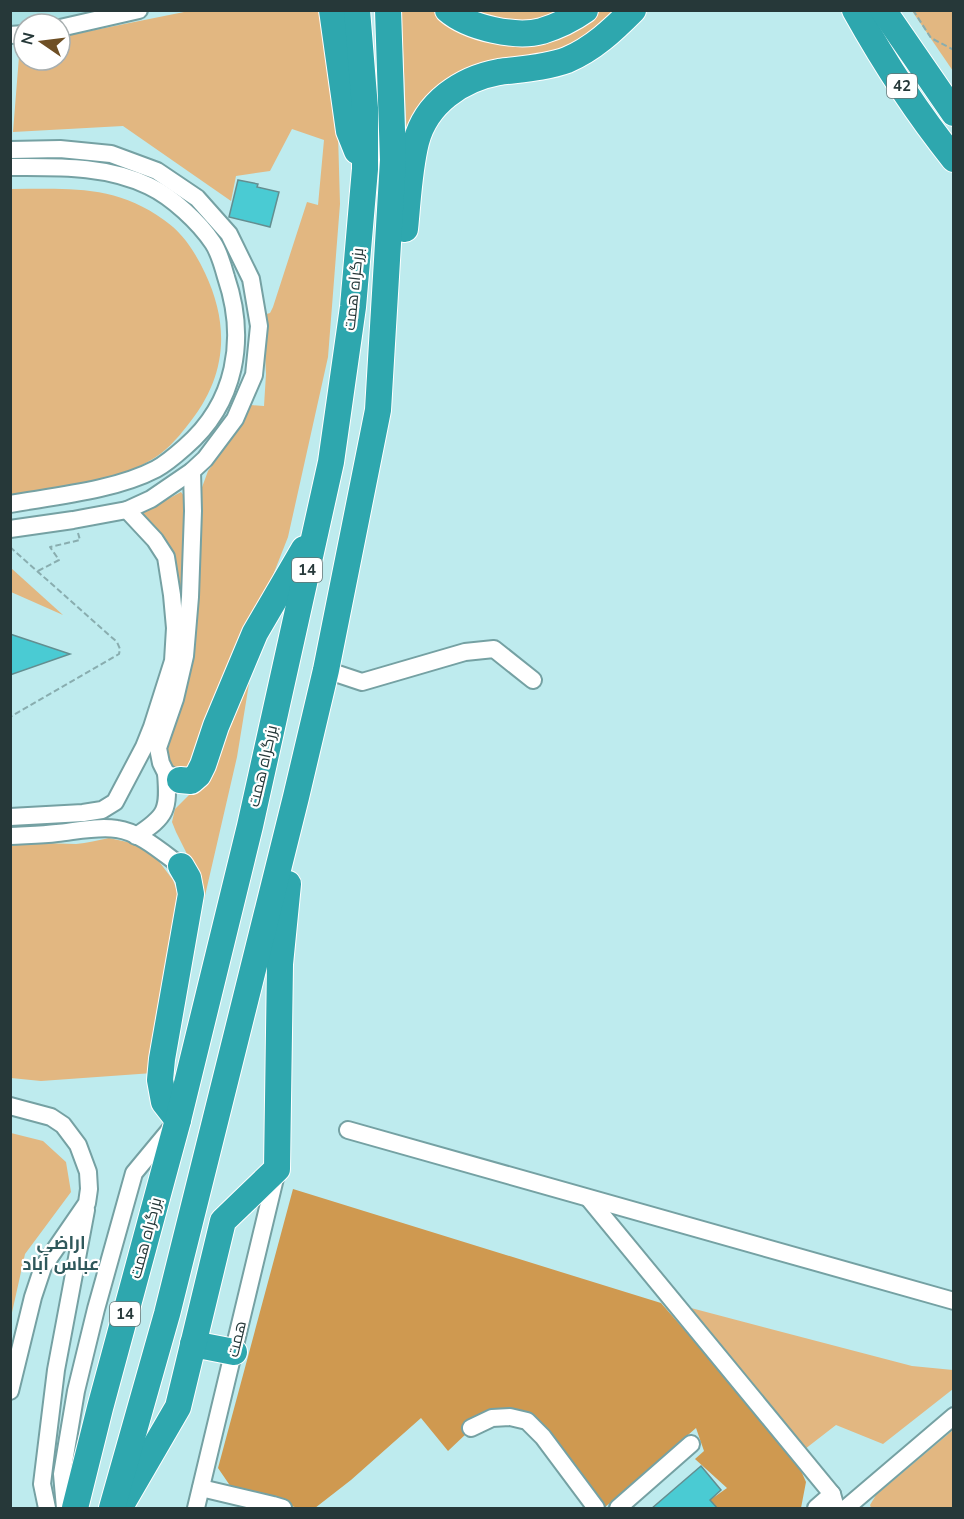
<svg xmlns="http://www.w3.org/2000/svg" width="964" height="1519" viewBox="0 0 964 1519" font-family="'Nunito Sans',Cairo,sans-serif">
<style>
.built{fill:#a9e1e4}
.green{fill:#e2b781}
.forest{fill:#cf9950}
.building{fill:#4acbd3;stroke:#638e90;stroke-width:1.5}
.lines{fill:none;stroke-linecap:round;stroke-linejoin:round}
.minor-casing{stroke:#75a1a3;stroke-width:20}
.highway-casing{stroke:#fff;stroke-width:28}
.path{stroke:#89adaf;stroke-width:2;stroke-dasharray:6 3;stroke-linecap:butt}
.minor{stroke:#fff;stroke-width:16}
.highway{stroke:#2ea7ae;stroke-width:26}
.labels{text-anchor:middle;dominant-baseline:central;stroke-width:4.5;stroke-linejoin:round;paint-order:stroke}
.shield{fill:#fff;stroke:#677474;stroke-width:1.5}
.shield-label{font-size:15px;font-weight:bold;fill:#263839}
.street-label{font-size:16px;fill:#263839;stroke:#fff}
.neighbourhood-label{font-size:18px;font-weight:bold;fill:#2f585b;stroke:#fff}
</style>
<rect width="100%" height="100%" fill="#beebee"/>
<path class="built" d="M11 11H103L41 24H24V28L11 34Z"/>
<g class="green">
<path d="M189 11H327L337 99 340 204 328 357 288 537 251 631 188 769C172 769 172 766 163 754L201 490 208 471 242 424 251 405 264 406 266 374 263 315 270 313 273 307 307 202 318 205 324 140 292 129 270 171 236 176 231 201 123 126 13 132 20 44H24V60H60V37Z"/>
<path d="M400 11H440L452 20 577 23 598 11H625L567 48 503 66 407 140 403 49Z"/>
<path d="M457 11H575L538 26Z"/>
<path d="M912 11H953V71Z"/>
<path d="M11 189C67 189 115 184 164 220 183 233 195 252 205 273 231 328 226 379 187 426 177 439 165 452 151 460 109 485 57 488 11 497Z"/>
<path d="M181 492 184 496V502L181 589H178L174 560 166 542 142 513Z"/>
<path d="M11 568 63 615 11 592Z"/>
<path d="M255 647 237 757 204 900 186 852 176 832 172 822 175 809 195 789Z"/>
<path d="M109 838 136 844 154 855 173 880 185 913 153 1073 41 1081 11 1078V846C32 840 54 844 76 844 87 843 98 840 109 838Z"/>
<path d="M11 1133 43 1141 66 1162 71 1192 25 1254 11 1317Z"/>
<path d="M691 1308 912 1366 953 1370V1389L883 1444 836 1425 805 1449Z"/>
<path d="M953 1430V1508H871L870 1505 876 1495Z"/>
</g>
<path class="forest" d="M293 1189 661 1303 795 1457 806 1482 801 1508H711L715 1505 710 1500 727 1488 695 1459 704 1451 696 1428 604 1508H602L526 1415H486L448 1451 421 1418 351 1480 315 1508H298L231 1487 218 1468Z"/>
<g class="building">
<path d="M238 180 258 184 257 187 279 192 270 227 229 217Z"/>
<path d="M10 634 70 654 10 675Z"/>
<path d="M701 1466 721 1490 710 1500 718 1509H651Z"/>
</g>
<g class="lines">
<defs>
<g id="minor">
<path d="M60 28 139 10"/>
<path d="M10 35 24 34"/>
<path d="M10 150 60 149 111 154 157 171 197 198 229 234 251 279 259 326 254 375 235 419 205 459 192 471 151 499 127 510 73 520 10 529"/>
<path d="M10 167C57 167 106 165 149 186 172 197 199 222 213 243 219 252 223 266 226 277 247 339 236 403 185 447 176 455 167 463 156 469 116 490 56 496 10 504"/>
<path d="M326 670 362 682 465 652 494 649 533 680"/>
<path d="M180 780 166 773 161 763 158 748 175 699 185 656 190 597 193 511 192 471"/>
<path d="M10 817 83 813 102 810 115 802 144 747 152 727 173 661 175 628 172 595 166 557 155 540 127 510"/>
<path d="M10 836C26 835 42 835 57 833 76 831 98 826 117 829 140 832 163 853 181 866"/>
<path d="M136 836C167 816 169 810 166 773"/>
<path d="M10 1106 51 1117 63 1125 78 1145 88 1172 89 1189 87 1203 43 1267 33 1297 10 1391"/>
<path d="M348 1130 954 1301"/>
<path d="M589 1199 832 1494 836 1508"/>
<path d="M471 1428 492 1418 510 1417 527 1421 543 1437 596 1508"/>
<path d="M201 1488 273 1505 283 1508"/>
<path d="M47 1508 42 1484 56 1370 86 1210"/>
<path d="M65 1508 62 1474 76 1391 96 1309 134 1173 173 1126"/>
<path d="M196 1508 277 1170"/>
<path d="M618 1508 691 1444"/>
<path d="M816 1508 832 1494"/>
<path d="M846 1508 954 1416"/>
</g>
<g id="highway">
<path d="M332 10 349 131 357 151"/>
<path d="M448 10C469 28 516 38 542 31 558 26 571 20 585 10"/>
<path d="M855 10C884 62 917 113 954 159"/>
<path d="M883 10 954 113"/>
<path d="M405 229C408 200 409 170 416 142 426 103 461 79 499 72 522 69 545 68 567 60 593 49 613 30 633 10"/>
<path d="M180 780 191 781 198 775 203 765 216 726 255 633 304 549"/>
<path d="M178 1120 164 1102 160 1080 162 1059 191 894 188 878 181 866"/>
<path d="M193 1344 234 1352"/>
<path d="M124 1500 178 1407 223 1221 277 1169 280 964 288 884"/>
<path d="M75 1508 100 1408 178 1120 250 826 331 462 353 307 365 169V108L357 10"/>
<path d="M112 1508 167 1314 296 797 326 670 378 410 393 160 388 10"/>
</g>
</defs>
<use href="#minor" class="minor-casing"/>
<use href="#highway" class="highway-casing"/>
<g class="path">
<path d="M913 10 931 38 954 50"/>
<path d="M10 547 117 642 120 649 119 654 10 717"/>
<path d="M38 571 59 560 50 547 80 540 78 533"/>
</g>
<use href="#minor" class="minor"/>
<use href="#highway" class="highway"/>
</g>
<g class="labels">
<g class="shield">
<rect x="887" y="74" width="30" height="24" rx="4.5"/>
<rect x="292" y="558" width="30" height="24" rx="4.5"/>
<rect x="110" y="1302" width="30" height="24" rx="4.5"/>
</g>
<g class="shield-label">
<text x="902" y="86">42</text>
<text x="307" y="570">14</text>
<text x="125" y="1314">14</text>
</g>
<g class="street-label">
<text transform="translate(354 289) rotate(-84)">بزرگراه همت</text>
<text transform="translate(263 766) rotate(-77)">بزرگراه همت</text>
<text transform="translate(146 1238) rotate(-75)">بزرگراه همت</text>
<text transform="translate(237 1339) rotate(-77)">همت</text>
</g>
<g class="neighbourhood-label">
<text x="61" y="1243">اراضی<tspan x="61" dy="21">عباس آباد</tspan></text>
</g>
</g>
<rect width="964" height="1519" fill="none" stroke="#263839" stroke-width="24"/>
<g transform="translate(42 42) rotate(284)"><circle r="28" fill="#ffffff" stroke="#a8afb0" stroke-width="1.5"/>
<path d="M0-4.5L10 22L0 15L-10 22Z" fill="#6e4f25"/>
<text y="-9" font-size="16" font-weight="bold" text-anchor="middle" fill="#263839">N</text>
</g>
</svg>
